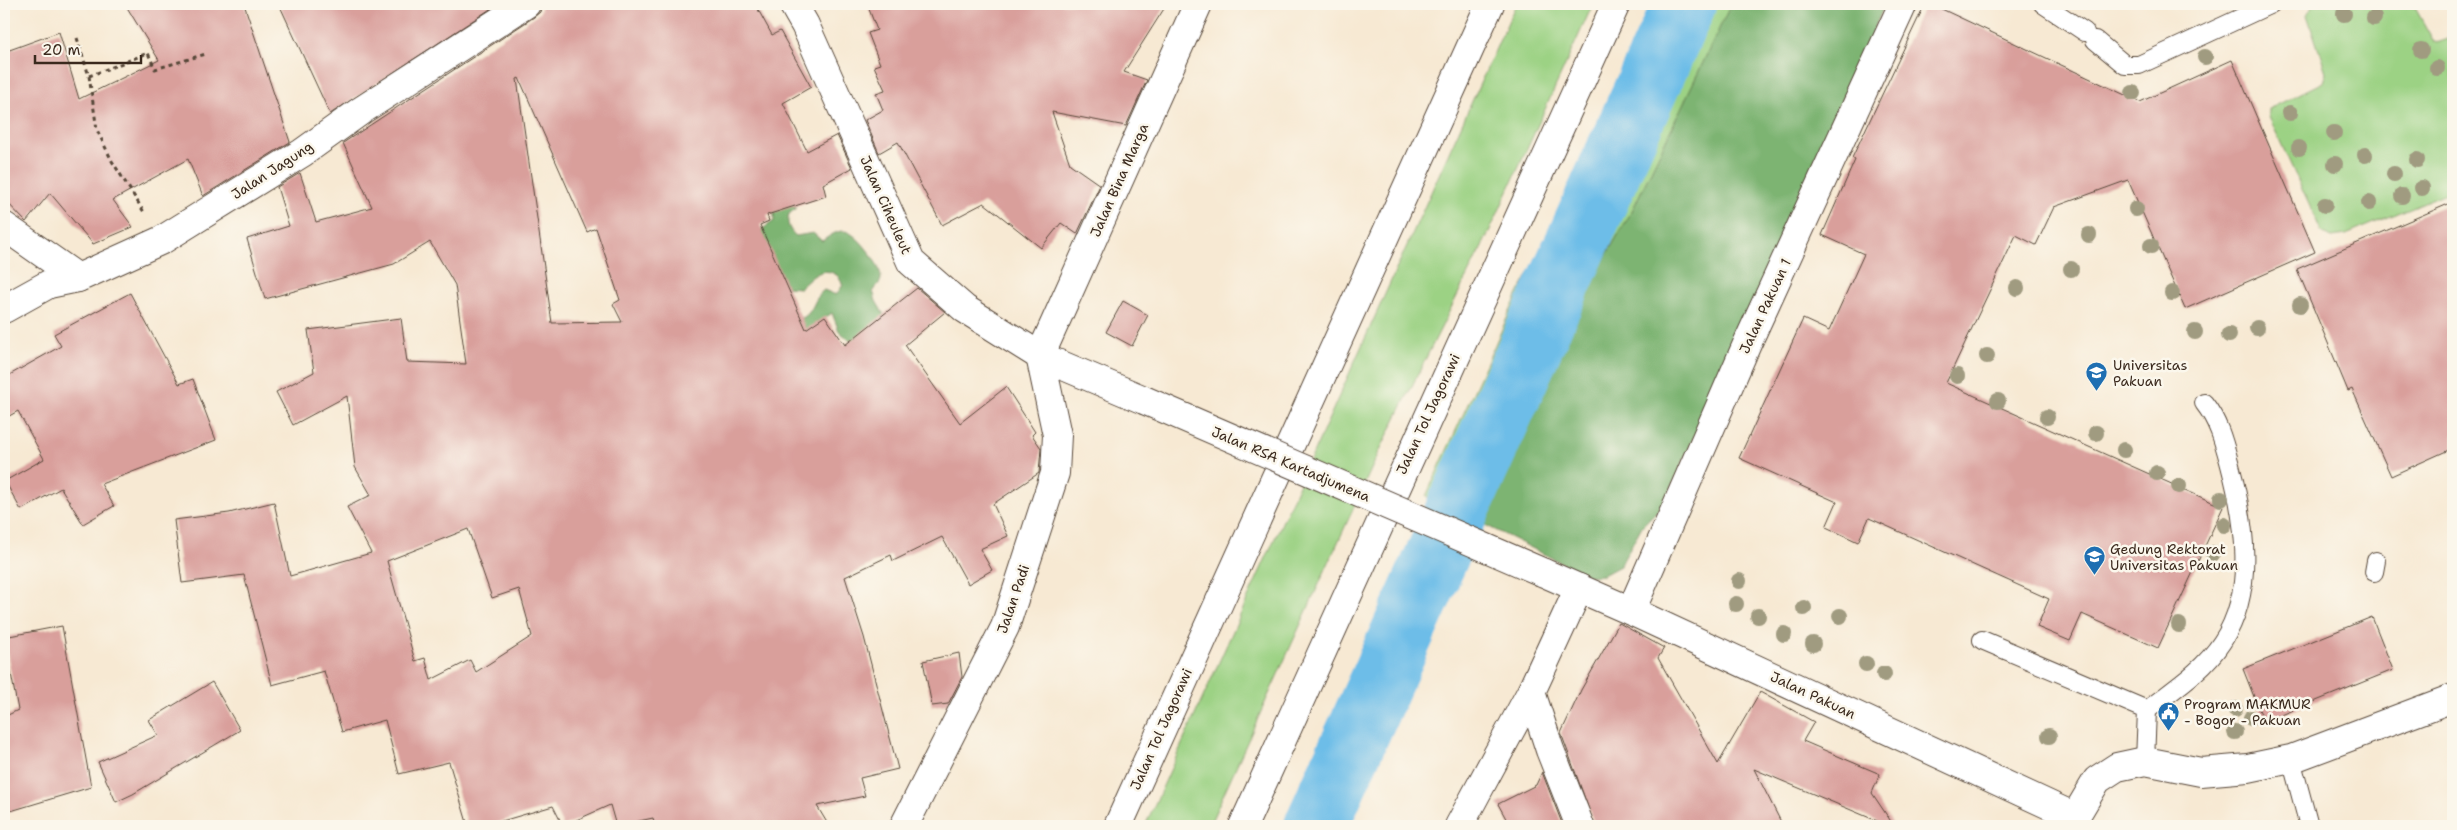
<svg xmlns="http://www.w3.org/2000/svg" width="2457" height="830" viewBox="0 0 2457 830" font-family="'Shantell Sans',sans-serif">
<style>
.green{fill:#9cd284;stroke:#6c7e51}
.forest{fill:#7db472;stroke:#5c6f48}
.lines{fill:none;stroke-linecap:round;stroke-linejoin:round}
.river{stroke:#6dbde8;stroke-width:64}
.building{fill:#d99f9b;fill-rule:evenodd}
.lane-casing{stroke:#574739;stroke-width:20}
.street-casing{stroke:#574739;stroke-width:30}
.secondary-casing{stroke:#574739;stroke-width:30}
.highway-casing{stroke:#574739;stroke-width:30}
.path{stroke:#574739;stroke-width:3;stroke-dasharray:4 4;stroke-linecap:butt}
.lane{stroke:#fff;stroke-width:18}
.street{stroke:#fff;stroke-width:28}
.secondary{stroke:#fff;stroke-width:28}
.highway{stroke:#fff;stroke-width:28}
.secondary-bridge-casing{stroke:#574739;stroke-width:30;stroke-linecap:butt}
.secondary-bridge{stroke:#fff;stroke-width:28}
.tree{fill:#a09b80}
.labels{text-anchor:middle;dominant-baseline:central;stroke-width:5;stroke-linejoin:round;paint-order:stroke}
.street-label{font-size:14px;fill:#3b2a1e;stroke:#fbf7ec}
.poi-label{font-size:14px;fill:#3b2a1e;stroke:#fbf7ec;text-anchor:start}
</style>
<rect width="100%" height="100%" fill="#fbf7ec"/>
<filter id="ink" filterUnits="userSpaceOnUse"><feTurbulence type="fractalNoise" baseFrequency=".02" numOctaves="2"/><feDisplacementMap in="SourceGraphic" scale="10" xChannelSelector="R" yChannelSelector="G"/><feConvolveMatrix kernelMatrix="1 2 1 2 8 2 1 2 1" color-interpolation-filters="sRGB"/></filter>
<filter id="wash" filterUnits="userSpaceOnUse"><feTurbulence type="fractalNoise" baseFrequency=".0096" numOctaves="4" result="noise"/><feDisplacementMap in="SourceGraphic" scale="20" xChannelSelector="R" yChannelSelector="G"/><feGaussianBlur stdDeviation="1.12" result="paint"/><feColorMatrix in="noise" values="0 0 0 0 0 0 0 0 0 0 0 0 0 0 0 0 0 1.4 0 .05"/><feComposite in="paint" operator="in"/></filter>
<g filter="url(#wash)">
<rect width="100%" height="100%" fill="#f7e9d3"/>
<g class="green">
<path d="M1516 4H1593L1492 226 1379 452 1209 826H1145Z"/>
<path d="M1665 4H1731L1631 213 1519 404 1469 517 1426 496 1518 294 1627 88Z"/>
<path d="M2313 4H2413L2433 40 2438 43 2453 37V190L2346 235 2332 237 2322 233 2269 117V109L2323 82 2326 72 2307 15Z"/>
</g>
<g class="forest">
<path d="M1731 4H1885L1671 489 1659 509 1642 526 1620 566 1603 575 1588 576 1469 517 1519 404 1631 213Z"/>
<path d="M795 205V209L789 214C786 223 789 230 796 236L813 233 822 241C828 237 836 231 843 231 856 230 882 266 881 278 881 284 876 285 873 291L876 301 887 320 856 346 839 331 832 313 820 321 809 335 799 319C814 316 813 297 824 290L836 295 843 285 838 276C822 264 811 278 800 288L787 287 761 230 774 221V209Z"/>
</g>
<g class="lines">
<path class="river" d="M1316 826 1684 4"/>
</g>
<g id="blocks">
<g class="building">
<path d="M125 4H244L290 142 203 196 188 159 113 200 133 227 93 244 50 193 26 222 4 199V52L59 32 79 99 159 60Z"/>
<path d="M279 4H498L330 114Z"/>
<path d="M542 4H755L772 35 780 31 811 87 783 103 807 151 837 135 852 168 823 184 826 196 767 215 769 221 760 225 806 329 825 316 845 345 917 288 945 312 905 345 960 423 1006 387 1035 432 1032 435 1041 448 1039 473 993 504 1008 536 980 549 992 570 968 584 942 537 893 561 891 555 845 577 864 637 898 769 860 778 865 796 817 806 829 826H655L653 818 616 826 610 805 563 826 553 806 485 826H468L449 762 399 774 385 720 342 732 324 671 272 685 244 575 182 583 174 520 229 513 274 502 290 576 371 553 347 507 371 495 355 467 347 396 293 425 276 392 314 372 308 330 401 318 407 362 466 364 455 285 430 242 394 264 265 299 247 239 289 226 277 187 300 173 316 222 372 207 343 143 534 17 540 12ZM519 78 587 232 596 228 620 300 613 304 622 322 552 323 517 79ZM468 529 492 598 519 589 532 636 476 672 470 660 431 680 425 658 415 661 387 561Z"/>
<path d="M867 4H1167L1124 72 1147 80 1126 126 1052 112 1070 164 1100 185 1077 234 1061 223 1041 248 984 203 942 225 898 142 879 153 865 120 883 110 876 93 885 90 874 66 880 64 868 33 877 30Z"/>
<path d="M1925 4H1931L2140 102 2232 60 2315 252 2185 309 2128 180 2054 207 2036 245 2016 235 1946 383 2223 507 2158 648 2082 614 2070 641 2037 627 2049 599 1869 518 1858 542 1826 527 1837 502 1739 458 1803 319 1829 331 1864 254 1822 235 1855 160 1852 158Z"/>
<path d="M2453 202V448L2391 476 2352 389 2348 391 2297 269Z"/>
<path d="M130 293 179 384 193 379 216 440 101 484 114 506 83 524 61 488 21 510 5 481 44 459 18 411 4 419V378L61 346 54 334Z"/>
<path d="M1123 301 1148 315 1132 346 1106 332Z"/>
<path d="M2372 617 2393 670 2264 722 2243 669Z"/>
<path d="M1619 623 1664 648 1658 658 1718 764 1760 692 1814 722 1803 741 1880 774 1872 793 1894 826H1889L1754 769 1783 826H1595L1561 733 1581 690Z"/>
<path d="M62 626 91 787 4 813V717L18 710 4 637Z"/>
<path d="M959 653 962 677 948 704 932 706 923 661Z"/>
<path d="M212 682 240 730 133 794 116 802 98 762 158 735 149 720Z"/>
<path d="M1542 772 1563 826H1510L1498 804 1536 785Z"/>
</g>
</g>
</g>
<g filter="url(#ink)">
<use href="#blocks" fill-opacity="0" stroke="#574739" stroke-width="1"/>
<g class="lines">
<defs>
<g id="lane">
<path d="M2043 4 2085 32"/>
<path d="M2095 40 2125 65H2139L2271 4"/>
<path d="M2374 572 2376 561"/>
<path d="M1982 640 2147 710 2145 761"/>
<path d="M2147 710C2174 689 2203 671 2222 642 2256 591 2245 521 2230 465 2224 443 2219 422 2204 403"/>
<path d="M2291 759 2309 826"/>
</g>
<g id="street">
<path d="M4 226 78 278"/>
<path d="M4 309 49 284 78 278 162 240 302 153 362 110 526 4"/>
<path d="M1631 611 1747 344 1903 4"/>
<path d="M1531 692 1550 750 1580 826"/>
<path d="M2075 817 2097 780 2117 767 2145 761 2201 772 2248 768 2291 759 2453 698"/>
<path d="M1459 826 1531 692 1579 588"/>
</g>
<g id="secondary">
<path d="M793 4 805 25 911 262 965 309 1040 356 1144 400"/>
<path d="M1040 356 1198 4"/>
<path d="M1542 572 1631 611 2075 817 2071 826"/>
<path d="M904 826 1005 627 1055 473 1057 435 1040 356"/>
</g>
<g id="highway">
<path d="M1118 826 1490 4"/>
<path d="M1243 826 1616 4"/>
</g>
</defs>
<use href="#lane" class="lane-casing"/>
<use href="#street" class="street-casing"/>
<use href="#secondary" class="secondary-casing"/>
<use href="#highway" class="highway-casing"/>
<g class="path">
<path d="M77 38 89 76 97 130 112 161 144 212"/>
<path d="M89 76 148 53 155 69 206 54"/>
</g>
<use href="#lane" class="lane"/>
<use href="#street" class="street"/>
<use href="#secondary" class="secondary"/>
<use href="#highway" class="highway"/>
<defs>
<path id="secondary-bridge" d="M1144 400 1542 572"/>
</defs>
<use href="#secondary-bridge" class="secondary-bridge-casing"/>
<use href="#secondary-bridge" class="secondary-bridge"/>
</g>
<g class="tree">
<circle cx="2344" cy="14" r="8"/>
<circle cx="2374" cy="18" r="8"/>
<circle cx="2421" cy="50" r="8"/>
<circle cx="2205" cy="57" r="8"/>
<circle cx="2437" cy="68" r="8"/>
<circle cx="2133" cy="93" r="8"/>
<circle cx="2290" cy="113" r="8"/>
<circle cx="2334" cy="133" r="8"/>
<circle cx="2299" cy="148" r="8"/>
<circle cx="2365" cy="155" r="8"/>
<circle cx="2417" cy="160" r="8"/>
<circle cx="2335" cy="164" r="8"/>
<circle cx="2394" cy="174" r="8"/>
<circle cx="2422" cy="188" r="8"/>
<circle cx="2402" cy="196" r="8"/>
<circle cx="2369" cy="203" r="8"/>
<circle cx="2325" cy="205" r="8"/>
<circle cx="2136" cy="209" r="8"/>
<circle cx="2089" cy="235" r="8"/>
<circle cx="2151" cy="246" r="8"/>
<circle cx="2071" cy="269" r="8"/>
<circle cx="2017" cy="288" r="8"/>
<circle cx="2172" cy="293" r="8"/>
<circle cx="2300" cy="305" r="8"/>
<circle cx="2257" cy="328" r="8"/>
<circle cx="2195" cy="332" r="8"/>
<circle cx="2229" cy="335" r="8"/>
<circle cx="1987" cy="356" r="8"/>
<circle cx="1957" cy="376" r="8"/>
<circle cx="1998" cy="401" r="8"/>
<circle cx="2047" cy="417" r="8"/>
<circle cx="2096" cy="433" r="8"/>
<circle cx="2124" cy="450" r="8"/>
<circle cx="2157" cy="473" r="8"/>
<circle cx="2179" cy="486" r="8"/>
<circle cx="2221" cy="499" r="8"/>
<circle cx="2224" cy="525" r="8"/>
<circle cx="2213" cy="553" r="8"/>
<circle cx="1739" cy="581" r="8"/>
<circle cx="1736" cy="604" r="8"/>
<circle cx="1804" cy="608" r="8"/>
<circle cx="1758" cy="616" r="8"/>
<circle cx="1840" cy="616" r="8"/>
<circle cx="2179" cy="625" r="8"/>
<circle cx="1784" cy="634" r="8"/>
<circle cx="1813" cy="644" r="8"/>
<circle cx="1866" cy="664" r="8"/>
<circle cx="1884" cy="674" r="8"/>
<circle cx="2235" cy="709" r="8"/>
<circle cx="2251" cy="718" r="8"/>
<circle cx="2235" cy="732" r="8"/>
<circle cx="2049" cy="736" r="8"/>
</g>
</g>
<defs>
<symbol id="university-pin" viewBox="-11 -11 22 30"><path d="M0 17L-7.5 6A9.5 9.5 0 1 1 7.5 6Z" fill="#1f6fb2" stroke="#fbf7ec"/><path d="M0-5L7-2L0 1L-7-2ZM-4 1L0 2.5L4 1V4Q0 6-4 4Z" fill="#fff"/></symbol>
<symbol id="school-pin" viewBox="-11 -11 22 30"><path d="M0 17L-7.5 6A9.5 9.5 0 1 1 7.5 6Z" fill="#1f6fb2" stroke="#fbf7ec"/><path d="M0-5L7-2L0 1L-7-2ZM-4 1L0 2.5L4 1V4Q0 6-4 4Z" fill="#fff"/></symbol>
<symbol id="civic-pin" viewBox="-11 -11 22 30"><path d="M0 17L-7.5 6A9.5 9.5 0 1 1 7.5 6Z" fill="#1f6fb2" stroke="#fbf7ec"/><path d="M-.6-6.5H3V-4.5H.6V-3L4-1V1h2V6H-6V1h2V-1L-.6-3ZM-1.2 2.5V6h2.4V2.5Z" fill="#fff"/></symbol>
</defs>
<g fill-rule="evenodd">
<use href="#university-pin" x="2084" y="360" width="25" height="34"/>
<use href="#school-pin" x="2082" y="544" width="25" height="34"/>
<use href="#civic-pin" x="2156" y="700" width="25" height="34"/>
</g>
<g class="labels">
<g class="street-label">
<text transform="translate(272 170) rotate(-33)">Jalan Jagung</text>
<text transform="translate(1119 180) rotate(-66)">Jalan Bina Marga</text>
<text transform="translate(886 205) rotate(66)">Jalan Ciheuleut</text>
<text transform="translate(1765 306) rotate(-65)">Jalan Pakuan 1</text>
<text transform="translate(1428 414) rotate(-65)">Jalan Tol Jagorawi</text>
<text transform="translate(1291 464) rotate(23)">Jalan RSA Kartadjumena</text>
<text transform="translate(1013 599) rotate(-71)">Jalan Padi</text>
<text transform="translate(1813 695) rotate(25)">Jalan Pakuan</text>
<text transform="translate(1161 729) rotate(-66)">Jalan Tol Jagorawi</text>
</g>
<g class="poi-label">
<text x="2113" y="365">Universitas<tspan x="2113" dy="16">Pakuan</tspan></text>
<text x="2110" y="549">Gedung Rektorat<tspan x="2110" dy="16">Universitas Pakuan</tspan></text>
<text x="2184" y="704">Program MAKMUR<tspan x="2184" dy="16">- Bogor - Pakuan</tspan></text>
</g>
</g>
<rect width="2457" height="830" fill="none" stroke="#fbf7ec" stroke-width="20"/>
<path d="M35 55v8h106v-8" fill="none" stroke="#3b2a1e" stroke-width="2.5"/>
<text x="42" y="55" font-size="15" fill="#3b2a1e" stroke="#fbf7ec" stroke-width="4" paint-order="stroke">20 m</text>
</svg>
